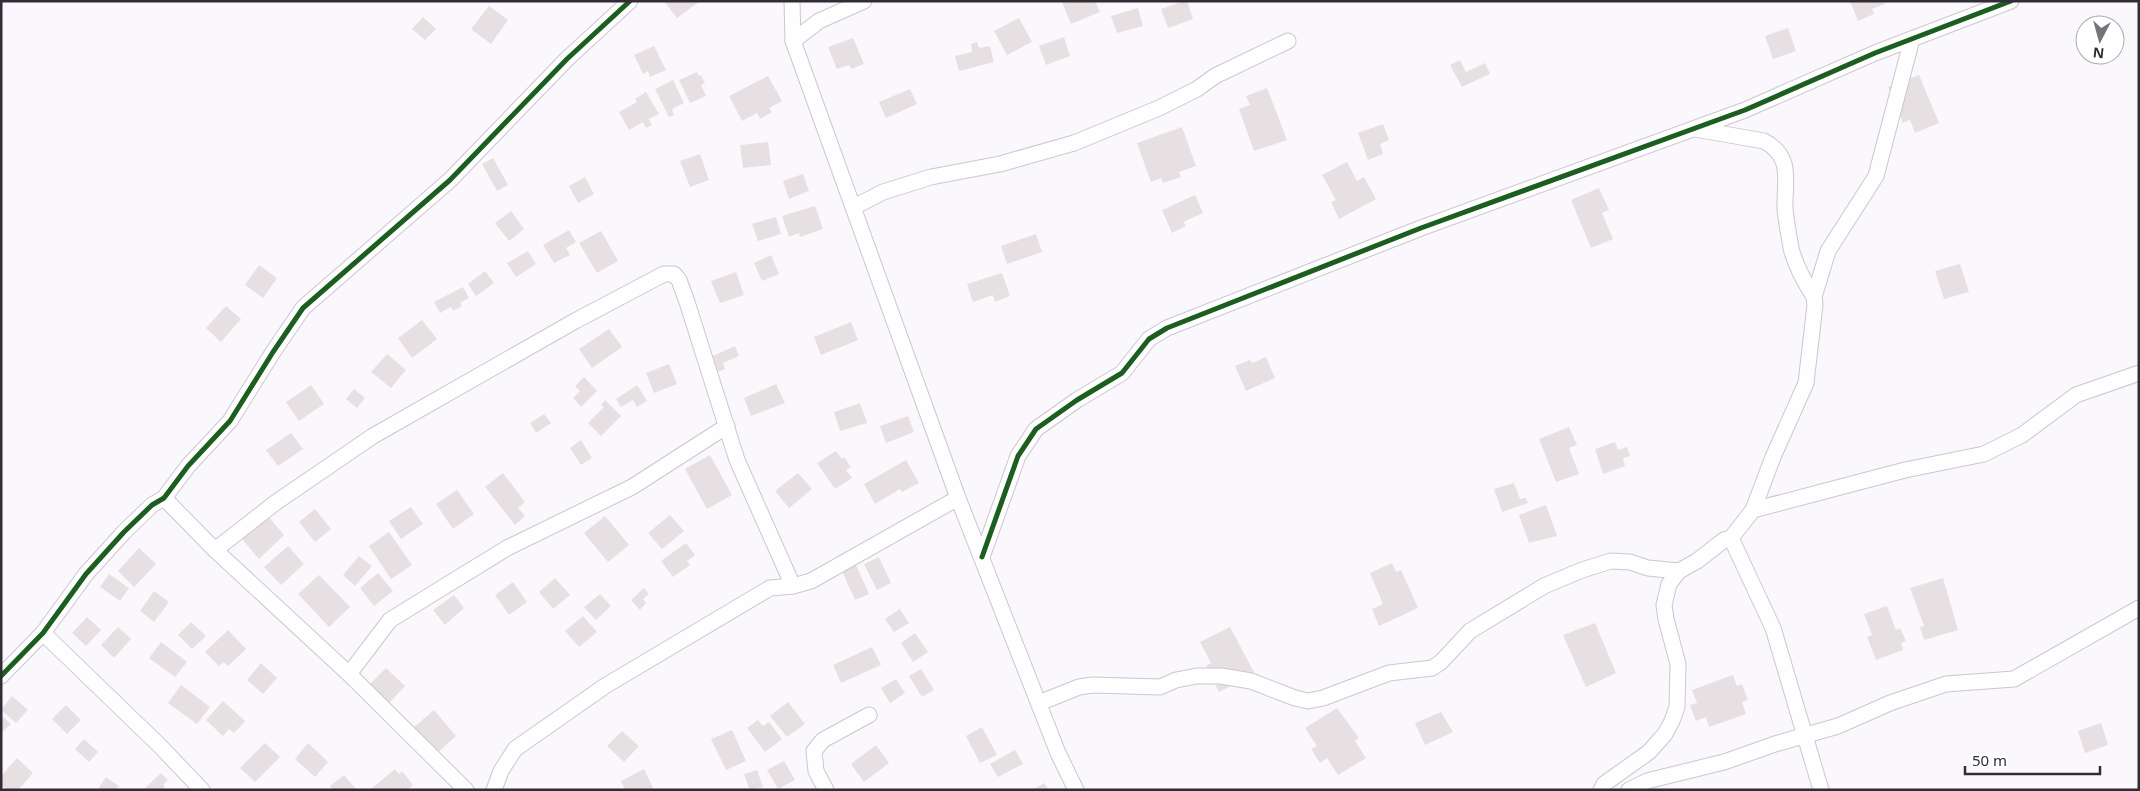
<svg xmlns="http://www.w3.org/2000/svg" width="2140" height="791" viewBox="0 0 2140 791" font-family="'Noto Sans',sans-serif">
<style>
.building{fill:#e7e0e2}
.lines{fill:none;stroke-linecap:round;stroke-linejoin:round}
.street-casing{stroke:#cbc7ce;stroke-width:17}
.street{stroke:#fefeff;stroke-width:15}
.cycleway-casing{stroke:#fff;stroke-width:8}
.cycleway{stroke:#1b5e20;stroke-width:5}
</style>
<rect width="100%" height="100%" fill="#faf8fc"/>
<g class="building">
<path d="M664 1H700L677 18Z"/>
<path d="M1095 1 1100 12 1071 24 1062 2Z"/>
<path d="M1184 1H1187L1193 19 1168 28 1161 9Z"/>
<path d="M1850 1H1883L1885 4 1872 9 1874 14 1858 21Z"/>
<path d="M489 6 508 20 491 44 471 29Z"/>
<path d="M1138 8 1143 26 1117 33 1111 16Z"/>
<path d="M423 17 436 29 425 40 412 29Z"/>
<path d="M1019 18 1032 42 1007 55 994 31Z"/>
<path d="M1788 28 1796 51 1773 59 1765 36Z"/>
<path d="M1064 37 1070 56 1046 65 1039 46Z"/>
<path d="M853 38 864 64 851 69 849 65 837 69 828 47Z"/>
<path d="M977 42 979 48 990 46 994 62 959 71 955 56 972 52 971 44Z"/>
<path d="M654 46 666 70 650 77 648 71 643 74 634 55Z"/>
<path d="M1460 60 1466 72 1485 63 1490 74 1462 87 1450 65Z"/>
<path d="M697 72 699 76 701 75 705 83 701 85 706 96 690 103 679 80Z"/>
<path d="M1919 75 1939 123 1915 133 1910 120 1903 123 1888 87Z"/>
<path d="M768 76 782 101 769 108 772 112 760 119 757 113 742 121 729 96Z"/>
<path d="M673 80 684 103 672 109 674 115 669 117 655 89Z"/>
<path d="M1267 88 1287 140 1254 151 1239 109 1250 105 1246 96Z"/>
<path d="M910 89 917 104 886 118 879 102Z"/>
<path d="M646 92 659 114 649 119 652 125 646 128 643 122 629 130 619 112 637 102 635 99Z"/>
<path d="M1383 124 1389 140 1380 144 1383 154 1368 160 1358 133Z"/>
<path d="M1182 127 1196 166 1179 172 1181 177 1163 183 1161 178 1151 182 1137 143Z"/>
<path d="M768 142 771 165 743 168 740 145Z"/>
<path d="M700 154 709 180 690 187 680 161Z"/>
<path d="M493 158 508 185 497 191 482 164Z"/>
<path d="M1347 162 1357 181 1364 177 1376 199 1339 219 1331 202 1336 200 1322 175Z"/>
<path d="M803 174 809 191 789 199 783 181Z"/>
<path d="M585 177 594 194 578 203 569 186Z"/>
<path d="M1599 188 1609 210 1602 213 1613 239 1591 248 1571 200Z"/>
<path d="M1195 195 1203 213 1183 222 1186 226 1172 233 1162 210Z"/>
<path d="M815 206 823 229 800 237 799 233 789 237 782 216Z"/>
<path d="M511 211 524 229 509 241 495 223Z"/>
<path d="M776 217 781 234 758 241 752 224Z"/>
<path d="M569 230 576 242 566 248 570 255 554 263 543 245Z"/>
<path d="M601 231 618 261 597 273 579 243Z"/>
<path d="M1036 234 1042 252 1007 264 1001 246Z"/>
<path d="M528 251 536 264 516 277 507 263Z"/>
<path d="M771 255 779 274 762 281 754 263Z"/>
<path d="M1960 264 1969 292 1944 299 1935 271Z"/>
<path d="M259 265 277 278 263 298 245 285Z"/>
<path d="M485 271 494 283 476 296 468 284Z"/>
<path d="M736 272 744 295 720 303 711 281Z"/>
<path d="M1002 273 1010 296 995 302 993 295 973 302 967 284Z"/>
<path d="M463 287 469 298 460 303 462 306 453 311 451 307 440 313 434 302Z"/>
<path d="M226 306 241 319 221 342 206 328Z"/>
<path d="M422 320 437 339 412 358 398 338Z"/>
<path d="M851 322 858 340 821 355 814 337Z"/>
<path d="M609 329 622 347 592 368 579 349Z"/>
<path d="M735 346 739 356 723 363 725 369 713 374 706 359Z"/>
<path d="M387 354 406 370 391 388 371 372Z"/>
<path d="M1266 357 1275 378 1246 391 1235 366 1250 360 1252 363Z"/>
<path d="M669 364 677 384 654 393 646 373Z"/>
<path d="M584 377 597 391 581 407 573 398 580 391 575 386Z"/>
<path d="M776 384 785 403 751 416 744 398Z"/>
<path d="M311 385 324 404 299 421 286 402Z"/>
<path d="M637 385 647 401 637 407 633 400 621 407 616 399Z"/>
<path d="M354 389 365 398 357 408 346 399Z"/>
<path d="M605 400 621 416 601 436 588 423 604 407 601 405Z"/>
<path d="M860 403 867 423 840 431 834 412Z"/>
<path d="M544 414 551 423 536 433 530 423Z"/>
<path d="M908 416 914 432 886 443 880 426Z"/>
<path d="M1569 427 1577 445 1569 448 1579 474 1556 482 1539 439Z"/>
<path d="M291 433 303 449 278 466 266 450Z"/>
<path d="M581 440 592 458 581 465 570 448Z"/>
<path d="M1615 442 1618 450 1627 447 1630 456 1623 458 1625 466 1603 474 1595 449Z"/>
<path d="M836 451 842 459 844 457 851 467 846 470 852 478 835 489 817 463Z"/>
<path d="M710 455 732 495 707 509 685 469Z"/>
<path d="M906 460 919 483 902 492 900 489 875 504 864 484Z"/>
<path d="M503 473 525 502 518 508 525 516 515 525 485 487Z"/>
<path d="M798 473 812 489 789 508 775 491Z"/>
<path d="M1514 483 1520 499 1526 498 1528 503 1502 512 1494 489Z"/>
<path d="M457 490 474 514 453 529 436 504Z"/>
<path d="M1546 505 1557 536 1529 543 1519 515Z"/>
<path d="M411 507 423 524 401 539 389 521Z"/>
<path d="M315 509 331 529 315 542 299 522Z"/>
<path d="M670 515 684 531 662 549 648 533Z"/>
<path d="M268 516 284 535 259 559 241 538Z"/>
<path d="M605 516 629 545 608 562 584 533Z"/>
<path d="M389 532 412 565 391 579 369 546Z"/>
<path d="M686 543 695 555 687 561 690 565 673 577 661 561Z"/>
<path d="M288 546 304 564 281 585 264 567Z"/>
<path d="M139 548 156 564 134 587 118 571Z"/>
<path d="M359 556 372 566 355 586 343 575Z"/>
<path d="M879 557 891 583 877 590 864 564Z"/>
<path d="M855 563 869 594 855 600 841 569Z"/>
<path d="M1392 563 1396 572 1401 570 1418 608 1379 626 1372 609 1383 604 1370 573Z"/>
<path d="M378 573 393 591 374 606 360 588Z"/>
<path d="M109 574 129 588 120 601 100 587Z"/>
<path d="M319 575 350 607 329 627 298 594Z"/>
<path d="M555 578 570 595 553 609 539 592Z"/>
<path d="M1943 578 1958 630 1924 640 1920 627 1924 626 1910 588Z"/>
<path d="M513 582 527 602 509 615 495 595Z"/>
<path d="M644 588 649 594 643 599 646 603 640 610 631 600Z"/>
<path d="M154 591 169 602 154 622 140 611Z"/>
<path d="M600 594 611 606 596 620 584 607Z"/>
<path d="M454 595 464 608 445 625 433 610Z"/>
<path d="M1887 606 1896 630 1900 628 1906 641 1901 643 1903 650 1876 660 1867 637 1872 635 1864 614Z"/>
<path d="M900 609 909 623 894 632 885 619Z"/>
<path d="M583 616 597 632 579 647 565 631Z"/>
<path d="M87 617 101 630 86 646 72 633Z"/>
<path d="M191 622 206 636 192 649 178 635Z"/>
<path d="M1595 623 1616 673 1586 687 1563 635Z"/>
<path d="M118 627 131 639 114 658 101 645Z"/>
<path d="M1230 627 1255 674 1219 692 1206 666 1211 663 1200 642Z"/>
<path d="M228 630 246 649 228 666 224 662 219 666 205 652Z"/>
<path d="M915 633 928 652 913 662 901 643Z"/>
<path d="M161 642 187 662 175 677 149 658Z"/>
<path d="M872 647 881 665 841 683 833 665Z"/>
<path d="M261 663 277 678 263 694 247 680Z"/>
<path d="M386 668 405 686 389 703 370 684Z"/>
<path d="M921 669 934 690 922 697 909 676Z"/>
<path d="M1733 675 1737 686 1742 684 1748 700 1742 702 1746 714 1709 727 1706 717 1696 721 1690 705 1697 703 1692 690Z"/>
<path d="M896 679 905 693 890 703 881 688Z"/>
<path d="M181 685 210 707 197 724 168 703Z"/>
<path d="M12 696 28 710 16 723 1 710Z"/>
<path d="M223 701 245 721 234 733 229 729 223 736 206 720Z"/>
<path d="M788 702 805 724 787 737 770 716Z"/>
<path d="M66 705 81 720 67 734 52 719Z"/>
<path d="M1337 708 1359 738 1355 741 1366 758 1338 775 1327 758 1320 763 1311 749 1317 746 1305 728Z"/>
<path d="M434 710 456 736 436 754 413 728Z"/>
<path d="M1441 712 1453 732 1425 745 1415 723Z"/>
<path d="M1 715 11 724 1 733Z"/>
<path d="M758 720 763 726 769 722 782 739 765 752 747 728Z"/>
<path d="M2101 723 2108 745 2085 753 2078 731Z"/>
<path d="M982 727 997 755 980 763 966 736Z"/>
<path d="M732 730 746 761 726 770 711 739Z"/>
<path d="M622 731 639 746 624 762 607 746Z"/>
<path d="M84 739 98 752 89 762 75 749Z"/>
<path d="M265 743 280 757 255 782 240 768Z"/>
<path d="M308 743 328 762 315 777 295 759Z"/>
<path d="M876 745 889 763 864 782 851 764Z"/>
<path d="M1015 750 1023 764 998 777 990 764Z"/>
<path d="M17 758 33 773 18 790H7L1 785V776Z"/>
<path d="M784 761 795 780 778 789 767 770Z"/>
<path d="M395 769 399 774 402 771 413 785 407 790H370Z"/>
<path d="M644 769 654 790H625L621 781Z"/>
<path d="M757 770 763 787 750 790 744 774Z"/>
<path d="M161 773 168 780 163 785 165 787 162 790H143Z"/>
<path d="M344 775 357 790H333L330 786Z"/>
<path d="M106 777 119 786 116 790 98 789Z"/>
<path d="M1044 783 1049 790H1033Z"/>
</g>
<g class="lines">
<defs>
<g id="street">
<path d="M792 1 793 41 958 498 1058 753 1076 790"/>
<path d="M793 41 819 21 864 1"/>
<path d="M854 207 883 192 931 177 1000 164 1074 143 1159 108 1197 89 1215 76 1288 41"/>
<path d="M1814 297 1828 251 1876 176 1912 39"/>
<path d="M164 498 215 550 349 674 466 790"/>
<path d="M1753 510 1905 470 1984 454 2022 435 2076 395 2139 373"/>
<path d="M1731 538 1773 628 1821 790"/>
<path d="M215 550 275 503 373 436 575 321 664 274H674L679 280 687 302 737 460 793 586"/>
<path d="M982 557 1018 456 1036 429 1077 400 1122 373 1149 339 1167 328 1421 228 1745 110 1875 53 2011 1"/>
<path d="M43 633 160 746 202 790"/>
<path d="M349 674 390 620 507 548 632 487 727 426"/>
<path d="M1 676 43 633 86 574 124 532 152 505 164 498 188 466 230 421 273 352 303 308 450 180 567 59 630 1"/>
<path d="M1039 703 1079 687 1093 685 1160 687 1176 680 1197 676H1221L1251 681 1295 698 1308 701 1323 698 1389 673 1432 668 1441 662 1470 631 1544 586 1582 570 1611 561 1630 562 1648 568 1679 571"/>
<path d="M494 790 501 771 515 749 605 686 770 588 793 586 811 581 958 498"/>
<path d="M826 790 816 771 814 751 823 740 869 715"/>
<path d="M1601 790 1604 784 1649 752 1665 734 1672 721 1677 707 1678 664 1666 619 1664 605 1669 584 1679 571 1697 561 1724 540 1731 538 1753 510 1773 457 1806 383 1815 305 1814 297C1805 283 1795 264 1791 248 1789 235 1786 222 1785 209 1784 182 1794 157 1764 141L1695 129"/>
<path d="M1629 790 1647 781 1724 762 1775 744 1838 726 1890 703 1946 684 2014 679 2139 608"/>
</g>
</defs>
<use href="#street" class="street-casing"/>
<use href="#street" class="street"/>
<defs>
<g id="cycleway">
<path d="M982 557 1018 456 1036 429 1077 400 1122 373 1149 339 1167 328 1421 228 1745 110 1875 53 2011 1"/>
<path d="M1 676 43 633 86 574 124 532 152 505 164 498 188 466 230 421 273 352 303 308 450 180 567 59 630 1"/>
</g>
</defs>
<use href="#cycleway" class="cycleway-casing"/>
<use href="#cycleway" class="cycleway"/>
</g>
<rect width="2140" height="791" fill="none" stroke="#322c36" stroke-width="5"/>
<g transform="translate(2100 40) rotate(186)"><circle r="24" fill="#ffffff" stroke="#adabaf"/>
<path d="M0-4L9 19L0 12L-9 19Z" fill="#78737b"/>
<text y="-8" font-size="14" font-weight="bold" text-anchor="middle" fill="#322c36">N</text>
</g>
<path d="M1965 766v8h135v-8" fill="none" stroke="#322c36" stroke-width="2.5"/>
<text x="1972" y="766" font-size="15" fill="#322c36" stroke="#ffffff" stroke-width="4" paint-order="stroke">50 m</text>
</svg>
